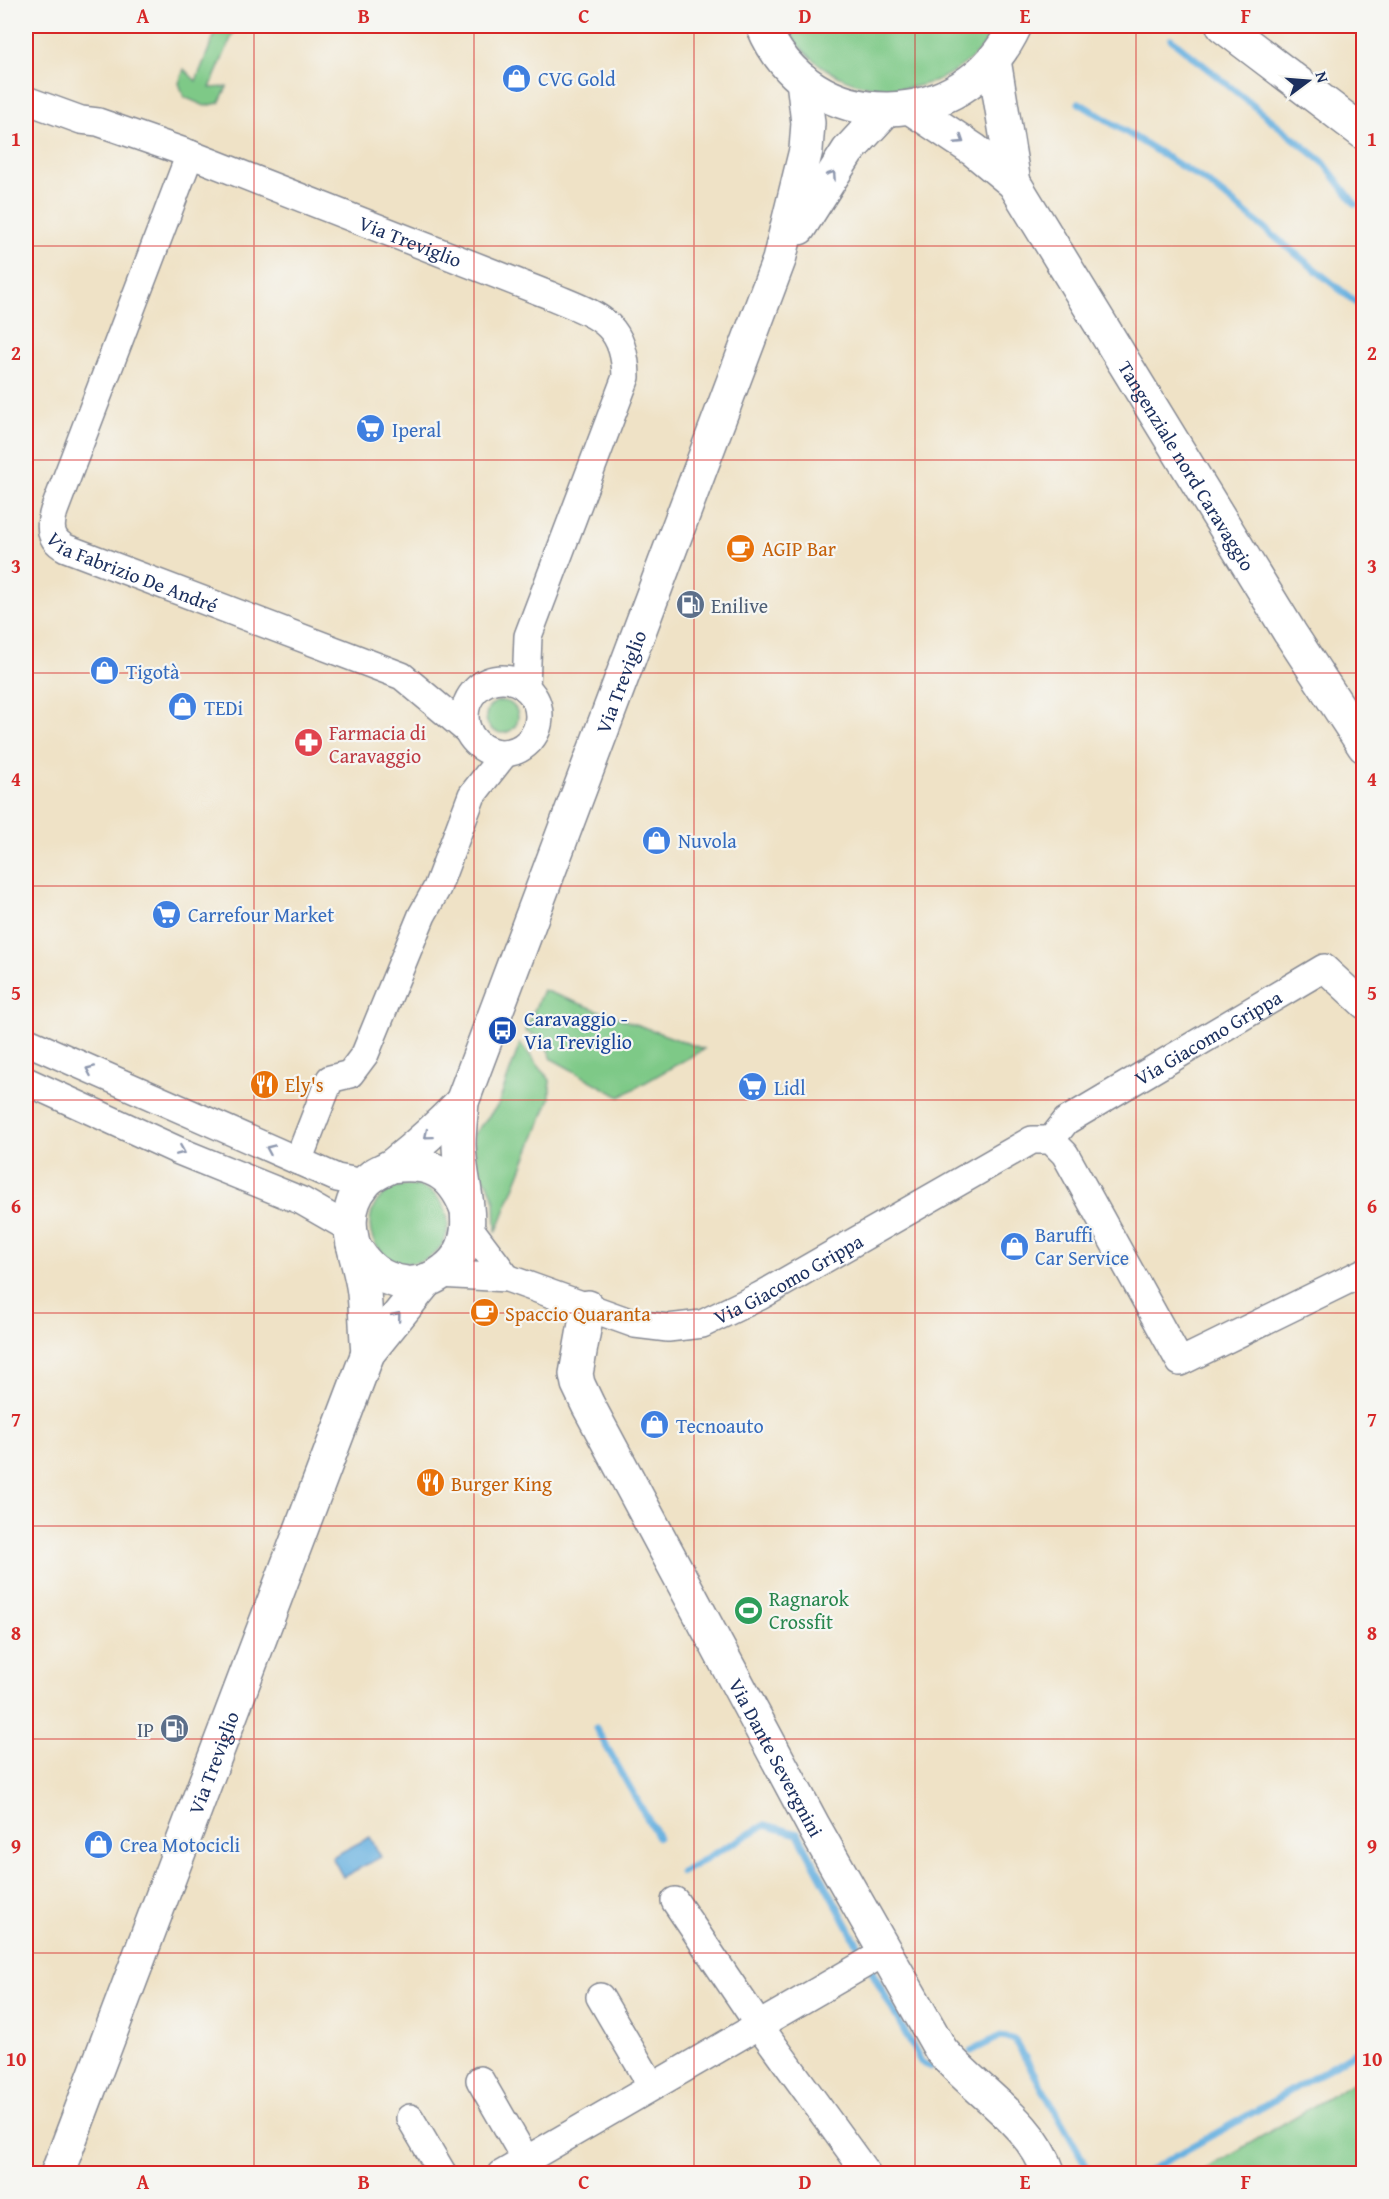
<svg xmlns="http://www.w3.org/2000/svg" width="1389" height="2199" viewBox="0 0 1389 2199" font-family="'Gentium Book Plus',serif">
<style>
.green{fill:#7ec987;stroke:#4c7c72;stroke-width:1.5}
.water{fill:#68b1e0;stroke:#42709f;stroke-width:1.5}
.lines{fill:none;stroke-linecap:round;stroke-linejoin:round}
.stream{stroke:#68b1e0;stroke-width:7}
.street-casing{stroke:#858892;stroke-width:30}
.secondary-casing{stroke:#858892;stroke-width:36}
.primary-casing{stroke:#858892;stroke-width:36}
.highway-casing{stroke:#858892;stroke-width:36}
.street{stroke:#fff;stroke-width:27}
.secondary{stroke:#fff;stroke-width:33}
.primary{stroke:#fff;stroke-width:33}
.highway{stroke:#fff;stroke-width:33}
.oneway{stroke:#8d97ae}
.grid{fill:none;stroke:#d62828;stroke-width:1.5;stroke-opacity:0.55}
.labels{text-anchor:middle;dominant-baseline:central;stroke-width:4.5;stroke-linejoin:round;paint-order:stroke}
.shop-label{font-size:20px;fill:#366cbe;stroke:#f6f6f2;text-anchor:start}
.street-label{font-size:20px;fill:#1b2f5e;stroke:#f6f6f2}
.food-label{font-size:20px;fill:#c56008;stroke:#f6f6f2;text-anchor:start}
.service-label{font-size:20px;fill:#4e5e75;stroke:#f6f6f2;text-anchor:start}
.health-label{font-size:20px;fill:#be3a42;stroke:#f6f6f2;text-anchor:start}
.transit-label{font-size:20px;fill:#164399;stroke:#f6f6f2;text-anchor:start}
.leisure-label{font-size:20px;fill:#27864d;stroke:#f6f6f2;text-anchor:start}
.neatline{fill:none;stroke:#d62828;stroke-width:2}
.grid-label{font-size:20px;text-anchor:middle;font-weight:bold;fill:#d62828}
</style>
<rect width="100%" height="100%" fill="#f6f6f2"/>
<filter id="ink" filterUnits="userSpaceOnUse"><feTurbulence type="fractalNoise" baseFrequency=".0167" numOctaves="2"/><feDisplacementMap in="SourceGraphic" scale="12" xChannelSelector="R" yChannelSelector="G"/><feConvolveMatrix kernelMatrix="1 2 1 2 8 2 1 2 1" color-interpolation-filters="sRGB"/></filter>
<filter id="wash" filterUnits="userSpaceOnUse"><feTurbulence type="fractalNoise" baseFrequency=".008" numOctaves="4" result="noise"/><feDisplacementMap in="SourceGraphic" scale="24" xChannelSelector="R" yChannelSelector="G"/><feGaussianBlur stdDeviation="1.35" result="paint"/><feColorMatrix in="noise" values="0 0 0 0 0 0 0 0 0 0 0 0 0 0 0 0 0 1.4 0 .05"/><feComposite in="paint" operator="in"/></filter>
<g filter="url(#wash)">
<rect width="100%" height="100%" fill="#efe2c6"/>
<g class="green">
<path d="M218 26H236L210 88 227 87 219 103 205 106 184 97 179 83 184 69 196 81Z"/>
<path d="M786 26H997C950 110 833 109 786 26Z"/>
<circle cx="502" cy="717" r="16"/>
<path d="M543 990 684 1042 704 1049 620 1097 552 1059 543 1039 525 1031Z"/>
<path d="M520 1043 550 1080V1098L496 1233 495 1202 488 1183 477 1170 473 1135 498 1105Z"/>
<circle cx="409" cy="1224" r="39"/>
<path d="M1363 2077V2173H1199Z"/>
</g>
<path class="water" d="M370 1837 381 1857 343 1877 332 1857Z"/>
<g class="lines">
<g class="stream">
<path d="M1171 39 1323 162 1355 204"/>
<path d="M1079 103 1207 182 1364 309"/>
<path d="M596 1728 658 1837"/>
<path d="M682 1872 765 1825 798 1834 865 1958"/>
<path d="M870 1968 921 2062 930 2067"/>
<path d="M971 2051 1001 2036 1015 2040 1091 2174"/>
<path d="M1143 2174 1270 2103 1364 2047"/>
</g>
</g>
</g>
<g filter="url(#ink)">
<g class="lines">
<defs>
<g id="street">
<path id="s1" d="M26 100 81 120 98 122 190 154 549 295C595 315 625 320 626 377L528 636 526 688"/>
<path id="s2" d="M190 154 54 511C49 527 50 540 66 548L402 676 468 731"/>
<circle cx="502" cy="716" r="37"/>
<path d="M26 1041 337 1178 364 1183"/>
<path d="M26 1081 179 1151 302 1201 349 1228"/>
<path id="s3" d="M1051 1140 1066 1121 1324 968 1364 1005"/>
<path d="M298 1161 330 1079 350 1074 365 1054 422 915 437 888 472 795 505 753"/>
<path d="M468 1226 507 1278"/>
<path id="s4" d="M440 1274 507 1278 635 1324 668 1328 702 1324 760 1296 1032 1140H1051L1065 1154 1180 1362 1364 1272"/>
<path d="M675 1901 758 2024 867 2174"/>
<path d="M600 1997 652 2086"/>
<path d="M480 2080 526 2160"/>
<path d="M410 2118 443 2174"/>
<path d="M502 2174 887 1951"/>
</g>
<g id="secondary">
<path d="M994 60 1014 183"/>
<path id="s5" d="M911 108 974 150 1014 183 1290 633 1364 746"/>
<path id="s6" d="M588 1307 576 1374 578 1384 588 1405 814 1827 941 2050C975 2091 1032 2122 1049 2174"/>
</g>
<g id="primary">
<path d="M763 26C810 139 965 134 1015 26"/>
<path d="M799 228 848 151 886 110"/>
<path d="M392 1166C429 1161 451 1171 466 1207"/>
<path id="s7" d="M353 1244C365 1266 380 1280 406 1283 420 1284 434 1279 445 1270 486 1239 459 1186 459 1144 459 1130 461 1116 462 1102L779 260 806 150 808 123 803 80"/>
<path d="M368 1353C366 1333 366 1313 364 1293 360 1255 335 1218 364 1184 372 1173 384 1171 394 1164 418 1145 441 1124 462 1102"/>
<path id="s8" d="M57 2174 368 1353 427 1280"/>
</g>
<path id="highway" d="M1223 26 1364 133"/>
</defs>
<use href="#street" class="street-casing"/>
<use href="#secondary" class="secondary-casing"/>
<use href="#primary" class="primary-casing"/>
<use href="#highway" class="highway-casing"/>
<use href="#street" class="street"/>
<use href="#secondary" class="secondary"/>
<use href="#primary" class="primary"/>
<use href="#highway" class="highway"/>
</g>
<defs><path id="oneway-chevron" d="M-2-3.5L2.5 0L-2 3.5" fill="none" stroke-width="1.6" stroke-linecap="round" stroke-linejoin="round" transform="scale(1.5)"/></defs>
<g class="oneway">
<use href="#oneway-chevron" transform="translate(960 140) rotate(33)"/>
<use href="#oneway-chevron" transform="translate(832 175) rotate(-56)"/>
<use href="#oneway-chevron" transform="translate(90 1070) rotate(-156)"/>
<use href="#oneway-chevron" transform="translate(428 1135) rotate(140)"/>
<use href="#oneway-chevron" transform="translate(270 1149) rotate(-156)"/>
<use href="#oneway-chevron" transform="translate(181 1151) rotate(23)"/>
<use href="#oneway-chevron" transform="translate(397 1316) rotate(-50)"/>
</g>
</g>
<path class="grid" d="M254 26V2174M474 26V2174M694 26V2174M915 26V2174M1136 26V2174M26 246H1364M26 460H1364M26 673H1364M26 886H1364M26 1100H1364M26 1313H1364M26 1526H1364M26 1739H1364M26 1953H1364"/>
<defs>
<symbol id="shop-disc" viewBox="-11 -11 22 22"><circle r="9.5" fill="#3f7fe0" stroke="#f6f6f2"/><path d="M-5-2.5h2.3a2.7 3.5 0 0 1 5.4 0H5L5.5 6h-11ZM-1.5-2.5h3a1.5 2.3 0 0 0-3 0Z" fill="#fff"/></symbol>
<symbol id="supermarket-disc" viewBox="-11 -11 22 22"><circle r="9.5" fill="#3f7fe0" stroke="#f6f6f2"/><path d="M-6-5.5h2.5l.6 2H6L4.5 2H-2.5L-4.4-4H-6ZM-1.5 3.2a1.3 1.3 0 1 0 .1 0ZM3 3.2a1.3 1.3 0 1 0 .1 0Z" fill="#fff"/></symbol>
<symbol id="cafe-disc" viewBox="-11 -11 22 22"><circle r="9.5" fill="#e8710a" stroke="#f6f6f2"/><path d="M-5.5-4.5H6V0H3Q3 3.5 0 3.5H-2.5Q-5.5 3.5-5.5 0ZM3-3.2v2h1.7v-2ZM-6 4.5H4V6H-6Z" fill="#fff"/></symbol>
<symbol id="fuel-disc" viewBox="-11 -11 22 22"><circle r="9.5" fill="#5c6f8a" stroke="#f6f6f2"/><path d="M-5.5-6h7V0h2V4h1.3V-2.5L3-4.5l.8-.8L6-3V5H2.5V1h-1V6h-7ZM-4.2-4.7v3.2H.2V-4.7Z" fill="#fff"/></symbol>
<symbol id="pharmacy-disc" viewBox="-11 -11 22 22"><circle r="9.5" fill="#e0444e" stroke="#f6f6f2"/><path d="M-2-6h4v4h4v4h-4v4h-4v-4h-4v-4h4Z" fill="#fff"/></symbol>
<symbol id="bus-disc" viewBox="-11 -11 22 22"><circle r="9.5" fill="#1a4fb4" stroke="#f6f6f2"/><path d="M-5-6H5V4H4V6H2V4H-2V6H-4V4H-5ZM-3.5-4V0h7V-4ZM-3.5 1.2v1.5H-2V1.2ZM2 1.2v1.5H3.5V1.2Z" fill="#fff"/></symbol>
<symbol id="restaurant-disc" viewBox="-11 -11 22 22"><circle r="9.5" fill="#e8710a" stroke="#f6f6f2"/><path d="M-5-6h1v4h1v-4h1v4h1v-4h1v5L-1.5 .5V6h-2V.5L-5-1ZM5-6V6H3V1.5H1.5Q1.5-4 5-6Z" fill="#fff"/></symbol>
<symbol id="stadium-disc" viewBox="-11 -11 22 22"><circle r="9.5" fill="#2e9e5b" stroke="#f6f6f2"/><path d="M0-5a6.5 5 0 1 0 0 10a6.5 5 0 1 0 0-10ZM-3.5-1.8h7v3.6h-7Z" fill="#fff"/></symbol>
</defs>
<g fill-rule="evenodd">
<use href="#shop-disc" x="500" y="62" width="33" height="33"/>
<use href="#supermarket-disc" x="354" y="412" width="33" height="33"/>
<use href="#cafe-disc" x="724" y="532" width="33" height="33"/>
<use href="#fuel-disc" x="674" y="588" width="33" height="33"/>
<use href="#shop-disc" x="88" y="654" width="33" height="33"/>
<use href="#shop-disc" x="166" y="690" width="33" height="33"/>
<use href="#pharmacy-disc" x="292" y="726" width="33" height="33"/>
<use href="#shop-disc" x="640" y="824" width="33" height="33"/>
<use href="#supermarket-disc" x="150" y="898" width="33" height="33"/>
<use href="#bus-disc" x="486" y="1014" width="33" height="33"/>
<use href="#restaurant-disc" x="248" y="1068" width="33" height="33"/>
<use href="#supermarket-disc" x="736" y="1070" width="33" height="33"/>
<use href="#shop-disc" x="998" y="1230" width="33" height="33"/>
<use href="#cafe-disc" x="468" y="1296" width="33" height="33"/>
<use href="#shop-disc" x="638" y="1408" width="33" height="33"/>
<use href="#restaurant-disc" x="414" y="1466" width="33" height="33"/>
<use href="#stadium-disc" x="732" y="1594" width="33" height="33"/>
<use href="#fuel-disc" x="158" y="1712" width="33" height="33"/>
<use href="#shop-disc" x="82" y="1828" width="33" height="33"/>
</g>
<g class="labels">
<g class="shop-label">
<text x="538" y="78">CVG Gold</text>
<text x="392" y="429">Iperal</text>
<text x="126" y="671">Tigotà</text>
<text x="204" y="707">TEDi</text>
<text x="678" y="840">Nuvola</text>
<text x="188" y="914">Carrefour Market</text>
<text x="774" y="1087">Lidl</text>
<text x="1035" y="1234">Baruffi<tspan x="1035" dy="23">Car Service</tspan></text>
<text x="676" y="1425">Tecnoauto</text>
<text x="120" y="1844">Crea Motocicli</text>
</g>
<g class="street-label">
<text stroke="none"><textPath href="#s1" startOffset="410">Via Treviglio</textPath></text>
<text stroke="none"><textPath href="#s5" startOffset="459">Tangenziale nord Caravaggio</textPath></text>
<text stroke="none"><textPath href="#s2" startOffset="496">Via Fabrizio De André</textPath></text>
<text stroke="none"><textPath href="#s7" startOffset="736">Via Treviglio</textPath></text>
<text stroke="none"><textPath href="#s3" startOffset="189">Via Giacomo Grippa</textPath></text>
<text stroke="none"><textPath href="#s4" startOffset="368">Via Giacomo Grippa</textPath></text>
<text stroke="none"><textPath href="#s6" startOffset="501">Via Dante Severgnini</textPath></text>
<text stroke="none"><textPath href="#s8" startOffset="440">Via Treviglio</textPath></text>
</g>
<g class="food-label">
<text x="762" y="548">AGIP Bar</text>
<text x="285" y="1084">Ely's</text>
<text x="505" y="1313">Spaccio Quaranta</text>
<text x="451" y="1483">Burger King</text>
</g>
<g class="service-label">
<text x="711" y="605">Enilive</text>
<text x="154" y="1729" text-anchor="end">IP</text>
</g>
<g class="health-label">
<text x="329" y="732">Farmacia di<tspan x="329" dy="23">Caravaggio</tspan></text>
</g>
<g class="transit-label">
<text x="524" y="1018">Caravaggio -<tspan x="524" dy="23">Via Treviglio</tspan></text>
</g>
<g class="leisure-label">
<text x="769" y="1598">Ragnarok<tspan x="769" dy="23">Crossfit</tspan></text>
</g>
</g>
<rect width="1389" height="2199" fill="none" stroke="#f6f6f2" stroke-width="66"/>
<g transform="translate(1308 81) rotate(74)" stroke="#f6f6f2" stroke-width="4.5" paint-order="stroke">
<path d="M0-4.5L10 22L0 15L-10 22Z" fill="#1b2f5e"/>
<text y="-9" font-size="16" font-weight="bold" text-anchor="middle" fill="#1b2f5e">N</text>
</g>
<rect x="33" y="33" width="1323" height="2133" class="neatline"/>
<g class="grid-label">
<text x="143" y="23">A</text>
<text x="364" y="23">B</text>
<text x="584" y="23">C</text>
<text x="805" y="23">D</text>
<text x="1025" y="23">E</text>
<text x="1246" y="23">F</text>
<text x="16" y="146">1</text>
<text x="1372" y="146">1</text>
<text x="16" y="360">2</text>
<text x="1372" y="360">2</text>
<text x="16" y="573">3</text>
<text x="1372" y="573">3</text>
<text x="16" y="786">4</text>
<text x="1372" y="786">4</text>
<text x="16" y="1000">5</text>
<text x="1372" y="1000">5</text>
<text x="16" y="1213">6</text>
<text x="1372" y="1213">6</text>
<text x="16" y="1426">7</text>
<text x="1372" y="1426">7</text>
<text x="16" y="1640">8</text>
<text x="1372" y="1640">8</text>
<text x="16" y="1853">9</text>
<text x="1372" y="1853">9</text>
<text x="16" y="2066">10</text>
<text x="1372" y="2066">10</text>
<text x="143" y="2189">A</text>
<text x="364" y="2189">B</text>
<text x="584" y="2189">C</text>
<text x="805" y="2189">D</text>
<text x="1025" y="2189">E</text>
<text x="1246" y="2189">F</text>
</g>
</svg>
